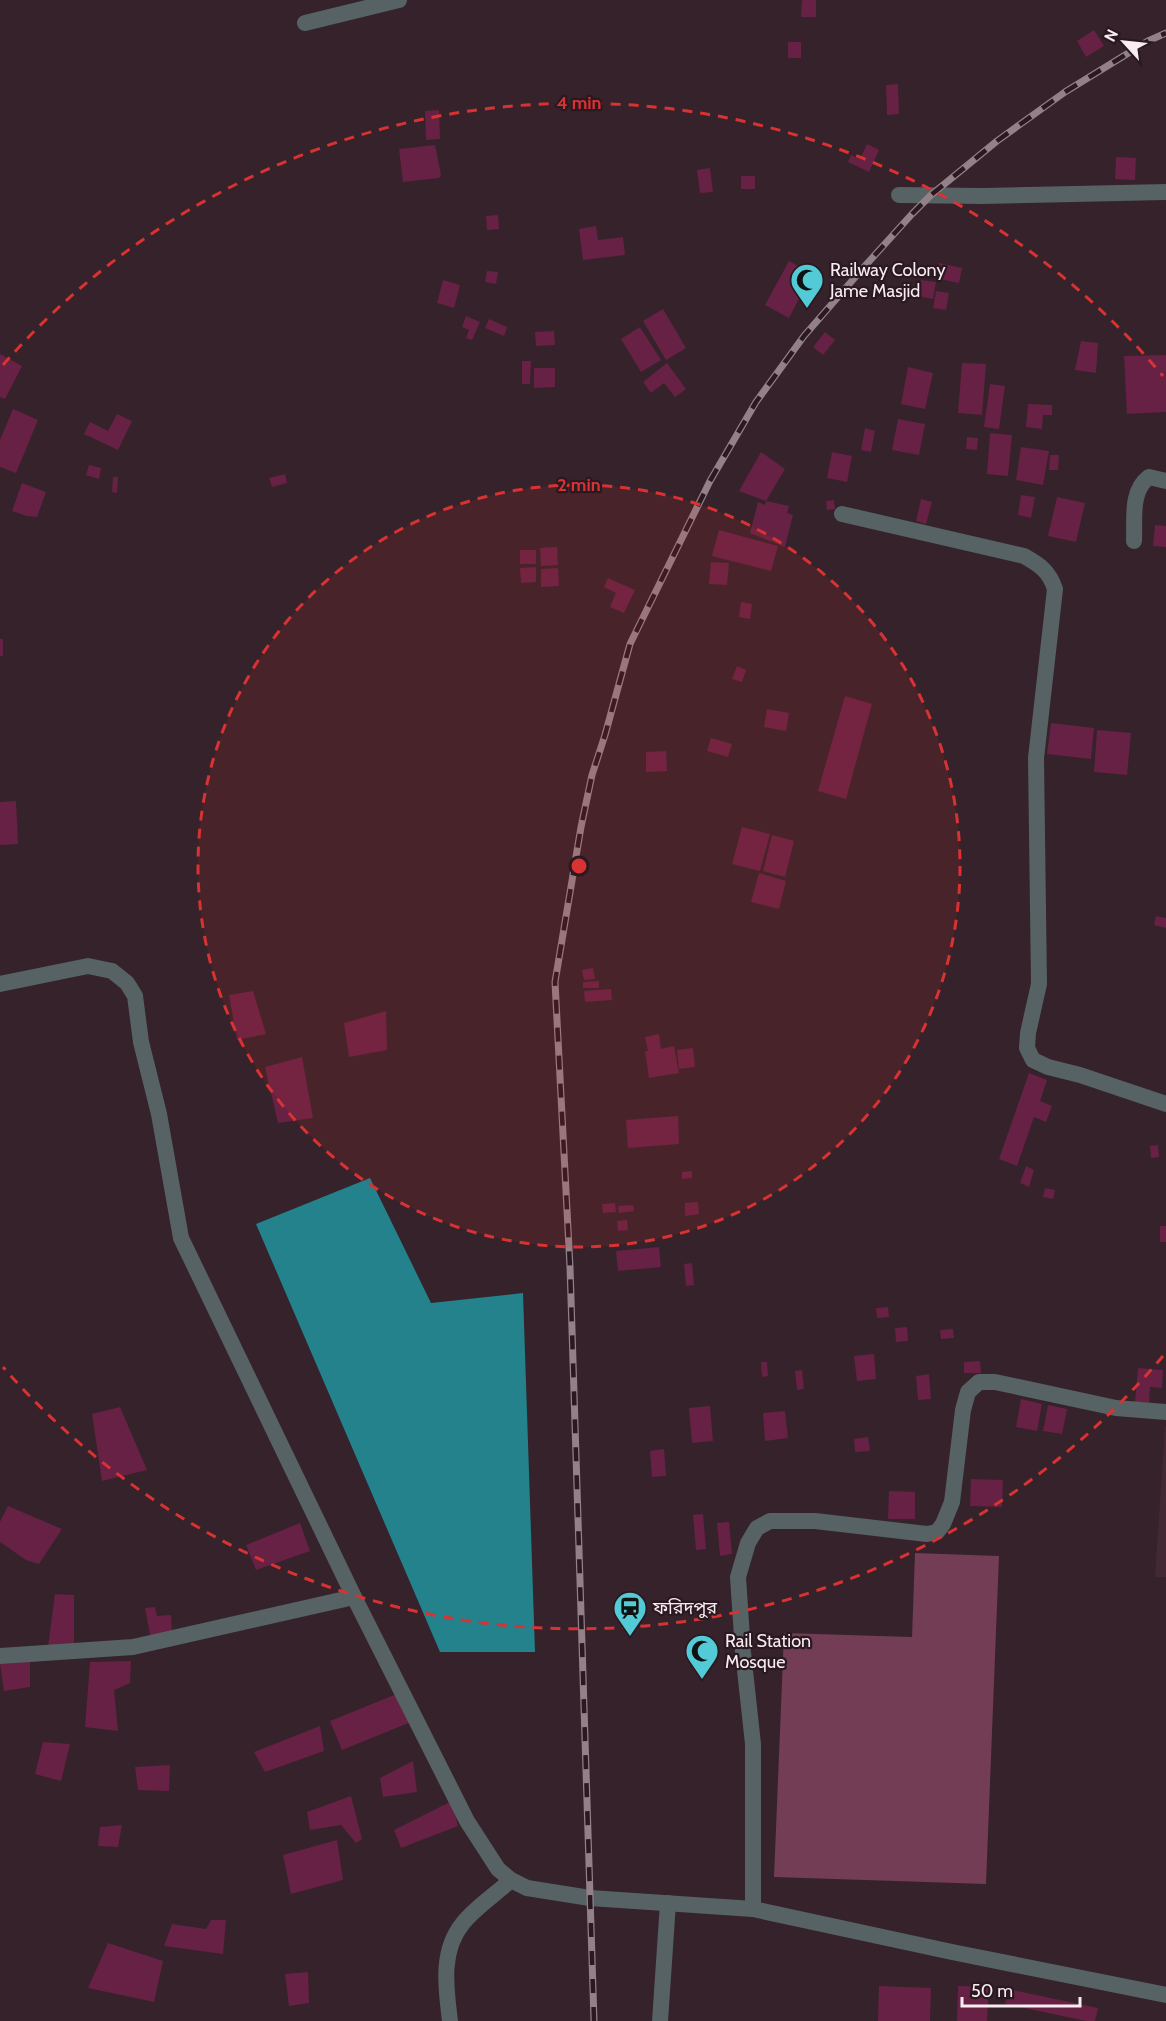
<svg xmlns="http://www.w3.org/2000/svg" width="1166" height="2021" viewBox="0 0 1166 2021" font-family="Cabin,'Noto Sans Bengali',sans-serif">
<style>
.built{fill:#432934}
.green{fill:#723d55}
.water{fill:#23828b}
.building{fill:#672144}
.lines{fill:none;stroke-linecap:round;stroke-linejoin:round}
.minor{stroke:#566263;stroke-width:16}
.tertiary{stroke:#566263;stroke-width:16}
.rail-casing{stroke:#928188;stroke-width:7}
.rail{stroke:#2a1920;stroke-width:4.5;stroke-dasharray:14;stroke-linecap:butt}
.ring{fill:none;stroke:#d83232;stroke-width:3;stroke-dasharray:10 8}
.labels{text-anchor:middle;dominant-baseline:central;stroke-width:4.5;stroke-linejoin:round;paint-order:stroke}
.poi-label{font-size:18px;fill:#f9ecf1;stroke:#2a1920;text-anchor:start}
.centre{fill:#d83232;stroke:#2a1920;stroke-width:3}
.ring-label{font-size:18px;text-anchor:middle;font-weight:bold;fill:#d83232;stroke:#2a1920;stroke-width:4.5;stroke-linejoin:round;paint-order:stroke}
</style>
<rect width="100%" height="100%" fill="#35222a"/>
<path class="built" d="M1165 1427H1166V1577H1155Z"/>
<path class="green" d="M915 1553 999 1556 986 1884 774 1877 784 1633 912 1637Z"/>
<path class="water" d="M370 1178 431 1303 523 1293 535 1652H440L256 1224Z"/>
<g class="building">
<path d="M802 0H816V17H801Z"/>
<path d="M1094 30 1104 46 1086 57 1077 41Z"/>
<rect x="788" y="42" width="13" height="16"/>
<path d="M898 84 899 114 887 115 886 85Z"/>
<path d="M439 110 440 139 426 140 425 111Z"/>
<path d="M867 144 879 150 869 172 848 162 851 155 860 159Z"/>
<path d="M435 145 441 175 439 178 403 182 399 149Z"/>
<path d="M1116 157 1136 158 1135 180 1115 179Z"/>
<path d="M710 168 713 192 700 193 697 170Z"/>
<rect x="741" y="176" width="14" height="13"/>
<path d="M498 215 499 229 487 230 486 216Z"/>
<path d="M596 226 598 240 623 237 625 255 583 260 579 229Z"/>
<path d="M789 261 812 274 789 318 765 305Z"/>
<path d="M939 263 962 268 959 283 935 278Z"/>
<path d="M487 271 498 272 496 284 485 282Z"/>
<path d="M443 280 460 285 454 308 437 303Z"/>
<path d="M921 280 936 282 933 299 918 296Z"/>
<path d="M936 291 949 293 946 310 933 308Z"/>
<path d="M663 309 686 348 666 360 643 321Z"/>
<path d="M466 316 480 322 472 340 466 338 469 330 462 327Z"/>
<path d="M489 319 507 327 504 336 485 328Z"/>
<path d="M640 327 661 360 641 372 621 339Z"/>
<path d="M554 331 555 345 536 346 535 332Z"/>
<path d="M825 332 835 340 823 355 813 347Z"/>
<path d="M1081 341 1098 343 1096 373 1075 370Z"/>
<path d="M0 354 22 366 5 399 0 397Z"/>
<path d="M1166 355V412L1127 414 1124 356Z"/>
<path d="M522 361H531L530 384H522Z"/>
<path d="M667 363 686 389 675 397 664 383 651 393 643 382Z"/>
<path d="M962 363 986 364 982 415 958 413Z"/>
<path d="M908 367 933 373 925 409 901 404Z"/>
<path d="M534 368H555V387L534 388Z"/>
<path d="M990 384 1005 386 999 429 984 427Z"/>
<path d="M1028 404 1052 405V415H1043L1042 429 1026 427Z"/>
<path d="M13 409 38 420 16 473 0 467V440Z"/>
<path d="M117 414 132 421 118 450 84 434 90 422 108 431Z"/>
<path d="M898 419 925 424 919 455 892 450Z"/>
<path d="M865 428 875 431 871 452 861 450Z"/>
<path d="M990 433 1012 435 1008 476 987 474Z"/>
<path d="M967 437 978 438 977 450 966 449Z"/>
<path d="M1021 447 1049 451 1043 485 1016 480Z"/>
<path d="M761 452 785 469 766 501 739 491Z"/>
<path d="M832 452 852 456 847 482 827 478Z"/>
<path d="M1050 455H1059L1058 470H1049Z"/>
<path d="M89 465 101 468 99 479 86 475Z"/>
<path d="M285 474 287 483 272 487 269 478Z"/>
<path d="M113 477H118L117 493 112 492Z"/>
<path d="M22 483 46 492 37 517 27 516 12 511Z"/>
<path d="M1021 495 1035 497 1031 518 1018 515Z"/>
<path d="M1057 497 1085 503 1076 542 1048 536Z"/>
<path d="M921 499 932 502 926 524 916 521Z"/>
<path d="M834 500 835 509 827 510 826 501Z"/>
<path d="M766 501 789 506 787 513 793 515 785 547 750 533 758 502 765 505Z"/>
<path d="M1155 525 1166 526V547L1153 546Z"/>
<path d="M719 530 778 546 771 571 712 556Z"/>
<path d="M557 547 558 565 541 566 540 548Z"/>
<rect x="520" y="550" width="16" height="14"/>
<path d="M711 562 729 563 727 585 709 584Z"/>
<path d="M536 567V582L521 583 520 568Z"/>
<path d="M558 568 559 586 541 587V569Z"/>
<path d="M608 578 635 590 624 613 610 607 616 593 604 587Z"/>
<path d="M741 602 752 604 750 619 739 617Z"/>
<rect x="0" y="639" width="3" height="17"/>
<path d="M737 666 746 670 742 682 732 679Z"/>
<path d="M845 696 872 704 846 799 818 791Z"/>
<path d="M767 709 789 713 786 731 764 727Z"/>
<path d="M1051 723 1094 728 1091 759 1047 754Z"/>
<path d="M1097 730 1131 733 1127 775 1094 772Z"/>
<path d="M711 738 732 744 728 757 707 751Z"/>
<path d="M666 751 667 771 646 772V752Z"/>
<path d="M16 801 18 844 0 845V802Z"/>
<path d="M742 827 770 834 760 871 732 864Z"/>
<path d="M772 835 794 841 785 877 763 871Z"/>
<path d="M759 873 786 881 779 909 751 902Z"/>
<path d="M1156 916 1166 918V928L1154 925Z"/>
<path d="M593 968 595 979 584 980 582 970Z"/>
<path d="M599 981V988H583V982Z"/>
<path d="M611 989 612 1000 585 1002 584 991Z"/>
<path d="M253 991 266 1034 237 1040 229 995Z"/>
<path d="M386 1011 387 1050 349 1057 344 1023Z"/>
<path d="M659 1034 661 1049 674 1046 679 1073 649 1078 645 1051H648L645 1037Z"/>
<path d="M693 1048 695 1067 679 1069 677 1050Z"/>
<path d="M302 1057 313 1118 278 1123 265 1067Z"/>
<path d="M1029 1073 1047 1080 1040 1101 1052 1106 1046 1122 1034 1117 1017 1166 999 1159Z"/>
<path d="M678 1116 679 1144 628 1148 626 1120Z"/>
<path d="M1158 1145 1159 1157 1151 1158 1150 1146Z"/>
<path d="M1026 1166 1034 1170 1029 1187 1020 1183Z"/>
<path d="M692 1171V1178L682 1179V1172Z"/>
<path d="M1045 1188 1055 1190 1053 1199 1043 1197Z"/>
<path d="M698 1202 699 1214 685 1216V1203Z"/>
<path d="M615 1203 616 1212 603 1213 602 1204Z"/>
<path d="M633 1205 634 1211 619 1213 618 1206Z"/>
<path d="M627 1220 628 1230 618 1231 617 1221Z"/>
<rect x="1160" y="1226" width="6" height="16"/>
<path d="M659 1247 661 1267 618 1271 616 1251Z"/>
<path d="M692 1263 694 1285 686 1286 684 1264Z"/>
<path d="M888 1307 889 1317 877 1318 876 1308Z"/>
<path d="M907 1327 908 1341 896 1342 895 1328Z"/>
<path d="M953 1329 954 1338 941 1339 940 1330Z"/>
<path d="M874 1354 876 1379 857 1381 854 1356Z"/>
<path d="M980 1361 981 1373H964V1362Z"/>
<path d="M761 1362H767L768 1376 762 1377Z"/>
<path d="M1138 1368 1163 1370 1162 1388 1150 1387 1149 1403 1135 1402Z"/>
<path d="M802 1370 804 1389 797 1390 795 1371Z"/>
<path d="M929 1374 931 1399 918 1400 916 1376Z"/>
<path d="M1021 1399 1042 1404 1037 1431 1016 1427Z"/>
<path d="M1048 1405 1067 1409 1062 1434 1043 1431Z"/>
<path d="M710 1406 713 1441 692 1443 689 1408Z"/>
<path d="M120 1407 147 1470 102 1481 92 1414Z"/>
<path d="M785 1411 788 1438 765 1441 763 1413Z"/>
<path d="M868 1437 870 1451 855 1452 854 1439Z"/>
<path d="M664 1449 666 1476 652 1477 650 1451Z"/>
<path d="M971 1479 1003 1480 1002 1507 970 1506Z"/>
<path d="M889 1491 915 1492V1519H888Z"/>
<path d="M8 1506 62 1529 39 1564 26 1560 0 1542V1522Z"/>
<path d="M703 1514 706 1549 696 1550 693 1515Z"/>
<path d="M729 1522 732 1554 720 1556 717 1523Z"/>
<path d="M300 1523 310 1551 256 1570 246 1545Z"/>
<path d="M55 1594 74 1595V1646L48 1647Z"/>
<path d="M155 1607 157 1616 171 1615 172 1634 150 1635 145 1608Z"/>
<path d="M30 1661V1687L4 1691 0 1664Z"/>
<path d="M131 1661 130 1683 114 1690 118 1731 85 1727 90 1662Z"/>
<path d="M399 1693 411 1722 342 1750 330 1721Z"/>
<path d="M320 1726 324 1751 265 1772 254 1752Z"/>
<path d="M43 1742 70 1744 61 1781 35 1774Z"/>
<path d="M413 1761 417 1792 383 1797 380 1778Z"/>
<path d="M170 1765 169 1791 138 1790 135 1767Z"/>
<path d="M351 1796 362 1839 356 1843 341 1825 310 1830 307 1812Z"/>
<path d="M452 1801 458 1826 401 1848 394 1830Z"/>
<path d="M122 1825 118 1847 98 1846 100 1827Z"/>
<path d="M337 1840 343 1880 291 1894 283 1855Z"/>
<path d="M211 1920H226L223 1954 164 1946 172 1924 206 1929Z"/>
<path d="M108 1943 163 1961 154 2002 88 1988Z"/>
<path d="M308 1972 309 2003 289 2006 285 1974Z"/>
<path d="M879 1986 931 1988 930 2021H878Z"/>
<path d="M958 1986 989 1987 987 2021H957Z"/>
<path d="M1008 1989 1098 2008 1095 2021H1086L1005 2004Z"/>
</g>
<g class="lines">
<g class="minor">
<path d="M305 23 399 0"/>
<path d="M899 195 982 196 1166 192"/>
<path d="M842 514 1024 556C1040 565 1049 571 1055 589L1036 758 1039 984 1028 1033 1027 1048 1033 1060 1048 1067 1080 1075 1166 1104"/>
<path d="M1134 541C1135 519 1130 491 1149 477L1166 481"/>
<path d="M0 1656 133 1647 354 1597"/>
<path d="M753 1909V1744L743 1652 738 1577 748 1543 757 1528 770 1521H815L927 1534 937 1532 943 1524 952 1502 963 1410 968 1392 979 1382H995L1116 1408 1166 1412"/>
<path d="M450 2021C446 1988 440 1951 463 1923 476 1907 496 1894 511 1880"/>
<path d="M660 2021 668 1903"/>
</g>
<path class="tertiary" d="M0 984 88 966 112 971 127 983 135 996 141 1042 159 1114 181 1238 354 1597 467 1821 498 1869 511 1880 527 1888 590 1898 753 1909 952 1952 1166 1995"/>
<defs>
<path id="rail" d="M594 2021 570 1267 555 982 581 827 592 775 605 735 630 644 710 481 756 402 804 336 864 267 912 214 931 195 997 141 1065 92 1148 41 1166 33"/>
</defs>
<use href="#rail" class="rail-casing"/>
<use href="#rail" class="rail"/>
</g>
<circle cx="579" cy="866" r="381" fill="#d83232" fill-opacity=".12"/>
<g class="ring">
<circle cx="579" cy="866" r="381"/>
<path d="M1163 1356A763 763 0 0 1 3 1367M3 365A763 763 0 0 1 1163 376"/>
</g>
<defs>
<symbol id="mosque-pin" viewBox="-11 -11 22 30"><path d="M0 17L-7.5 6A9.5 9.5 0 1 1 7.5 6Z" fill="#52cbd7" stroke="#2a1920"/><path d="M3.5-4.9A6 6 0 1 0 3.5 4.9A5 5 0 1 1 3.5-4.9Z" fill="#111"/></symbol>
<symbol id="station-pin" viewBox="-11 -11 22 30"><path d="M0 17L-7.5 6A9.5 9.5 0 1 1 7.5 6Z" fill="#52cbd7" stroke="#2a1920"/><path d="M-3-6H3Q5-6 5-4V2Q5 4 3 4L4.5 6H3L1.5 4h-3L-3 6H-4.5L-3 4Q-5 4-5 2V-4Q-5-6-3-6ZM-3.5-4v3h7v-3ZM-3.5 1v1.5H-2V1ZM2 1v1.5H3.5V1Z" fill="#111"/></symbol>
</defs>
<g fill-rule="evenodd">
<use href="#mosque-pin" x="788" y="261" width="38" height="52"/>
<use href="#station-pin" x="611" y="1589" width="38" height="52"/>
<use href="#mosque-pin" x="683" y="1632" width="38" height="52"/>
</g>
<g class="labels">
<g class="poi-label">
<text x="830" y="270">Railway Colony<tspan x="830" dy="21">Jame Masjid</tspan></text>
<text x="653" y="1608">ফরিদপুর</text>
<text x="725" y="1641">Rail Station<tspan x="725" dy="21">Mosque</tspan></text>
</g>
</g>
<circle cx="579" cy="866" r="9" class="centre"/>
<g class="ring-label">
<text x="579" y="109">4 min</text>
<text x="579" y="491">2 min</text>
</g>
<g transform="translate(1124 42) rotate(297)" stroke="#2a1920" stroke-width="4.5" paint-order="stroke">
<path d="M0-4.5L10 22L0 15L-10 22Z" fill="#f9ecf1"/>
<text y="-9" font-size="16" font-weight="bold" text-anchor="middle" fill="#f9ecf1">N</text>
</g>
<path d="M962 1997v9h118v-9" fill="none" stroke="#f9ecf1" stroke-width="3"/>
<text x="971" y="1997" font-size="18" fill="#f9ecf1" stroke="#2a1920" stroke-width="4.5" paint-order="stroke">50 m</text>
</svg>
